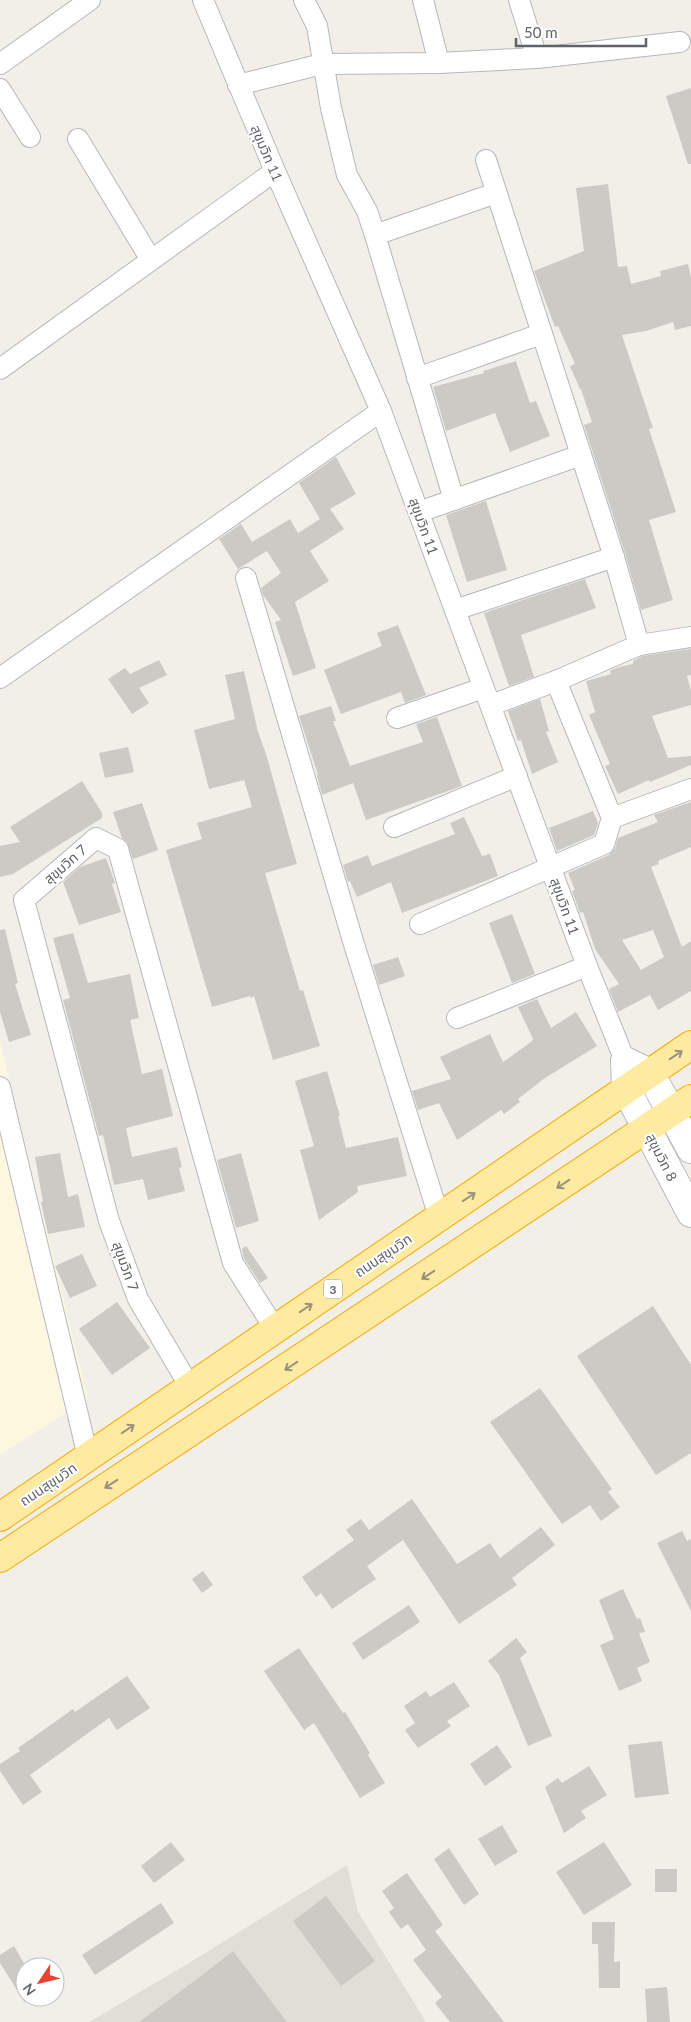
<svg xmlns="http://www.w3.org/2000/svg" width="691" height="2022" viewBox="0 0 691 2022" font-family="Lato,'Noto Sans Thai',sans-serif">
<style>
.commercial{fill:#fef7e0}
.education{fill:#e1ded6}
.building{fill:#cccac5;fill-rule:evenodd}
.lines{fill:none;stroke-linecap:round;stroke-linejoin:round}
.minor-casing{stroke:#b5b8bc;stroke-width:22}
.secondary-casing{stroke:#b6babf;stroke-width:30}
.trunk-casing{stroke:#f9ab00;stroke-width:30}
.minor{stroke:#fff;stroke-width:20}
.secondary{stroke:#fff;stroke-width:28}
.trunk{stroke:#feeaa1;stroke-width:28}
.oneway{stroke:#97927c}
.labels{text-anchor:middle;dominant-baseline:central;stroke-width:4;stroke-linejoin:round;paint-order:stroke}
.shield{fill:#fff;stroke:#8f9295;stroke-width:1}
.shield-label{font-size:12px;font-weight:bold;fill:#5f6368}
.street-label{font-size:14px;fill:#5f6368;stroke:#fff}
</style>
<rect width="100%" height="100%" fill="#f1efe8"/>
<path class="commercial" d="M0 1042 88 1399 0 1455Z"/>
<path class="education" d="M347 1865 358 1912 426 2022H89L189 1963Z"/>
<g class="building">
<path d="M691 88V164H688L666 96Z"/>
<path d="M608 184 618 267 627 266 631 284 661 276 660 271 688 264 691 277V326L675 330 673 322 646 331 622 335 653 428 649 429 676 512 649 520 673 600 641 610 625 553 584 425 592 422 581 389H580L570 366 575 364 558 326 555 327 534 271 584 251 576 188Z"/>
<path d="M516 361 530 403 536 401 550 436 510 452 495 413 446 431 433 387 484 373 483 371Z"/>
<path d="M336 457 356 494 330 509 344 529 310 551 329 581 295 602 316 668 293 676 275 622 281 620 263 595 261 588 281 573 267 551 238 569 219 539 241 524 252 542 290 519 298 533 320 519 299 483Z"/>
<path d="M486 501 507 570 467 582 446 515Z"/>
<path d="M585 579 596 608 521 635 534 677 509 686 484 613Z"/>
<path d="M398 625 426 695 405 703 401 692 341 714 324 670 382 646 377 633Z"/>
<path d="M691 649V675L687 676 691 691V705L652 716 668 758 691 756V765L650 782 649 780 618 794 605 766 610 764 589 715 595 712 586 681 611 674 610 671 619 667 633 664V661L642 656Z"/>
<path d="M159 660 167 675 139 688 149 703 132 714 108 679 125 668 130 674Z"/>
<path d="M244 671 258 732 266 754 297 864 265 873 300 991 303 990 320 1046 273 1060 254 996 250 998V996L212 1007 166 850 202 839 197 823 252 807 244 780 209 789 194 730 235 719 225 675Z"/>
<path d="M540 699 549 731 546 732 558 762 532 774 521 740 518 741 508 711Z"/>
<path d="M331 706 336 721H333L350 766 423 742 416 724 437 717 462 786 366 820 353 783 322 795 317 775H318L299 716Z"/>
<path d="M128 747 134 772 105 778 99 753Z"/>
<path d="M82 781 102 813V818L13 874 0 877V846L20 842 10 827Z"/>
<path d="M691 802V847L658 861 659 864 651 867 682 947 691 941V991L658 1010 650 995 618 1012 609 989 619 984 595 949 583 912 580 913 572 891 575 890 568 873 609 855 615 848 618 838 658 822 654 815ZM653 930 664 957 641 970 622 940Z"/>
<path d="M142 803 158 850 133 859 127 842 122 838 113 812Z"/>
<path d="M593 811 598 823 594 835 557 851 549 828Z"/>
<path d="M464 817 482 856 490 854 498 876 402 913 391 882 357 897 350 881 348 882 343 865 368 855 372 866 455 834 450 823Z"/>
<path d="M106 858 115 883 112 884 121 912 79 925 63 882 80 867Z"/>
<path d="M512 914 535 974 512 983 489 923Z"/>
<path d="M5 929 18 983 15 984 31 1035 9 1042 0 1012V930Z"/>
<path d="M73 933 88 983 130 974 139 1018 130 1020 142 1074 162 1069 173 1116 126 1128 132 1157 177 1147 182 1167 179 1168 185 1191 148 1200 143 1179 114 1185 103 1135 99 1136 63 1000 70 998 53 938Z"/>
<path d="M398 957 405 976 379 985 373 965Z"/>
<path d="M537 999 551 1028 576 1012 597 1046 545 1078 518 1099 520 1102 504 1114 501 1110 457 1140 439 1103 418 1110 412 1091 451 1079 440 1057 490 1034 503 1062 531 1042 533 1039 518 1007Z"/>
<path d="M327 1071 340 1116H338L346 1148 398 1137 407 1176 357 1186 358 1192 319 1220 300 1150 314 1146 295 1081Z"/>
<path d="M60 1153 68 1197 78 1194 85 1227 48 1234 41 1202H43L35 1157Z"/>
<path d="M241 1153 259 1221 236 1228 217 1160Z"/>
<path d="M246 1246 268 1278 260 1283 244 1258 242 1249Z"/>
<path d="M82 1254 97 1286 70 1298 55 1266Z"/>
<path d="M117 1302 150 1348 112 1375 79 1329Z"/>
<path d="M653 1306 691 1365V1453L656 1475 577 1356Z"/>
<path d="M540 1388 612 1489 608 1492 620 1507 601 1521 590 1505 562 1524 490 1422Z"/>
<path d="M412 1499 457 1564 490 1543 500 1558 541 1527 555 1545 512 1578 517 1585 459 1624 403 1540 367 1566 376 1579 332 1609 321 1593 316 1597 302 1577 354 1540 346 1530 361 1519 369 1530Z"/>
<path d="M682 1531 687 1541 691 1539V1611L657 1543Z"/>
<path d="M203 1571 213 1585 202 1593 192 1579Z"/>
<path d="M623 1589 637 1619 640 1618 645 1632 639 1633 650 1662 637 1668 642 1681 619 1691 600 1645 614 1639 599 1600Z"/>
<path d="M409 1605 420 1622 363 1660 352 1643Z"/>
<path d="M516 1638 527 1652 520 1658 552 1736 528 1746 499 1675 488 1661Z"/>
<path d="M299 1648 343 1713 345 1712 370 1753 368 1755 385 1783 360 1798 314 1723 304 1730 264 1671Z"/>
<path d="M127 1676 150 1708 117 1730 109 1718 30 1775 42 1792 23 1805 0 1771V1764L20 1751 18 1748 73 1709 75 1712Z"/>
<path d="M454 1682 470 1706 447 1721 451 1726 418 1748 405 1730 415 1723 404 1706 426 1691 430 1697Z"/>
<path d="M662 1741 669 1794 635 1798 628 1745Z"/>
<path d="M497 1745 512 1767 485 1786 470 1764Z"/>
<path d="M589 1766 607 1795 581 1811 586 1818 564 1833 545 1787 558 1778 562 1783Z"/>
<path d="M502 1825 518 1852 495 1866 478 1839Z"/>
<path d="M171 1842 185 1860 154 1883 141 1866Z"/>
<path d="M604 1842 632 1885 584 1915 556 1872Z"/>
<path d="M449 1848 479 1894 464 1905 434 1859Z"/>
<rect x="655" y="1869" width="22" height="23"/>
<path d="M407 1873 443 1925 435 1931 504 2022H450L435 2003 442 1997 413 1960 426 1950 408 1924 401 1929 389 1912 394 1908 382 1891Z"/>
<path d="M326 1896 375 1961 341 1986 293 1921Z"/>
<path d="M161 1903 174 1923 95 1975 82 1955Z"/>
<path d="M592 1922H615L614 1962 620 1961V1988H599L598 1944H592Z"/>
<path d="M14 1946 25 1965V2003L0 1963V1955Z"/>
<path d="M233 1951 287 2022H139L197 1979Z"/>
<path d="M667 1987 670 2022H647L645 1989Z"/>
</g>
<g class="lines">
<defs>
<g id="minor">
<path d="M203 0 275 171 381 411 587 966 625 1061"/>
<path d="M304 0 317 26 331 108 347 175 367 211 375 235"/>
<path d="M423 0 439 63"/>
<path d="M519 0 537 58"/>
<path d="M0 64 90 0"/>
<path d="M238 85 322 64 439 63 537 58 680 42"/>
<path d="M0 89 30 137"/>
<path d="M78 139 151 260"/>
<path d="M486 160 614 557 639 645 556 681 491 705"/>
<path d="M0 369 275 171"/>
<path d="M417 378 541 334"/>
<path d="M454 500 375 235 496 193"/>
<path d="M419 512 581 455"/>
<path d="M246 578 353 941 439 1217"/>
<path d="M455 610 614 557"/>
<path d="M639 645 691 637"/>
<path d="M0 678 381 411"/>
<path d="M397 718 483 688"/>
<path d="M612 818 691 789"/>
<path d="M394 827 517 776"/>
<path d="M420 924 604 844 612 818 556 681"/>
<path d="M457 1018 587 966"/>
<path d="M0 1087 88 1457"/>
<path d="M190 1387 138 1299 109 1221 24 900 96 838 118 849 233 1263 275 1329"/>
</g>
<path id="secondary" d="M691 1149 650 1073 625 1061 626 1089 691 1213"/>
<g id="trunk">
<path d="M0 1517 691 1045"/>
<path d="M0 1558 691 1099"/>
</g>
</defs>
<use href="#minor" class="minor-casing"/>
<use href="#secondary" class="secondary-casing"/>
<use href="#trunk" class="trunk-casing"/>
<use href="#minor" class="minor"/>
<use href="#secondary" class="secondary"/>
<use href="#trunk" class="trunk"/>
</g>
<defs><path id="oneway-shaft" d="M-6 0H5M1.5-3L5.5 0L1.5 3" fill="none" stroke-width="1.6" stroke-linecap="round" stroke-linejoin="round" transform="scale(1.25)"/></defs>
<g class="oneway">
<use href="#oneway-shaft" transform="translate(676 1055) rotate(-34)"/>
<use href="#oneway-shaft" transform="translate(563 1184) rotate(146)"/>
<use href="#oneway-shaft" transform="translate(469 1197) rotate(-34)"/>
<use href="#oneway-shaft" transform="translate(428 1275) rotate(146)"/>
<use href="#oneway-shaft" transform="translate(306 1308) rotate(-34)"/>
<use href="#oneway-shaft" transform="translate(291 1366) rotate(146)"/>
<use href="#oneway-shaft" transform="translate(128 1429) rotate(-34)"/>
<use href="#oneway-shaft" transform="translate(111 1484) rotate(147)"/>
</g>
<g class="labels">
<rect class="shield" x="324" y="1279.5" width="18" height="19" rx="4"/>
<g class="shield-label">
<text x="333" y="1289">3</text>
</g>
<g class="street-label">
<text transform="translate(267 153) rotate(67)">สุขุมวิท 11</text>
<text transform="translate(424 526) rotate(70)">สุขุมวิท 11</text>
<text transform="translate(65 864) rotate(-41)">สุขุมวิท 7</text>
<text transform="translate(565 906) rotate(70)">สุขุมวิท 11</text>
<text transform="translate(662 1157) rotate(63)">สุขุมวิท 8</text>
<text transform="translate(383 1255) rotate(-34)">ถนนสุขุมวิท</text>
<text transform="translate(126 1266) rotate(70)">สุขุมวิท 7</text>
<text transform="translate(48 1484) rotate(-34)">ถนนสุขุมวิท</text>
</g>
</g>
<g transform="translate(40 1982) rotate(235)"><circle r="24" fill="#ffffff" stroke="#bfc1c3"/>
<path d="M0-4L9 19L0 12L-9 19Z" fill="#ea4335"/>
<text y="-8" font-size="14" font-weight="bold" text-anchor="middle" fill="#5f6368">N</text>
</g>
<path d="M516 38v8h130v-8" fill="none" stroke="#5f6368" stroke-width="2.5"/>
<text x="524" y="38" font-size="15" fill="#5f6368" stroke="#ffffff" stroke-width="4" paint-order="stroke">50 m</text>
</svg>
